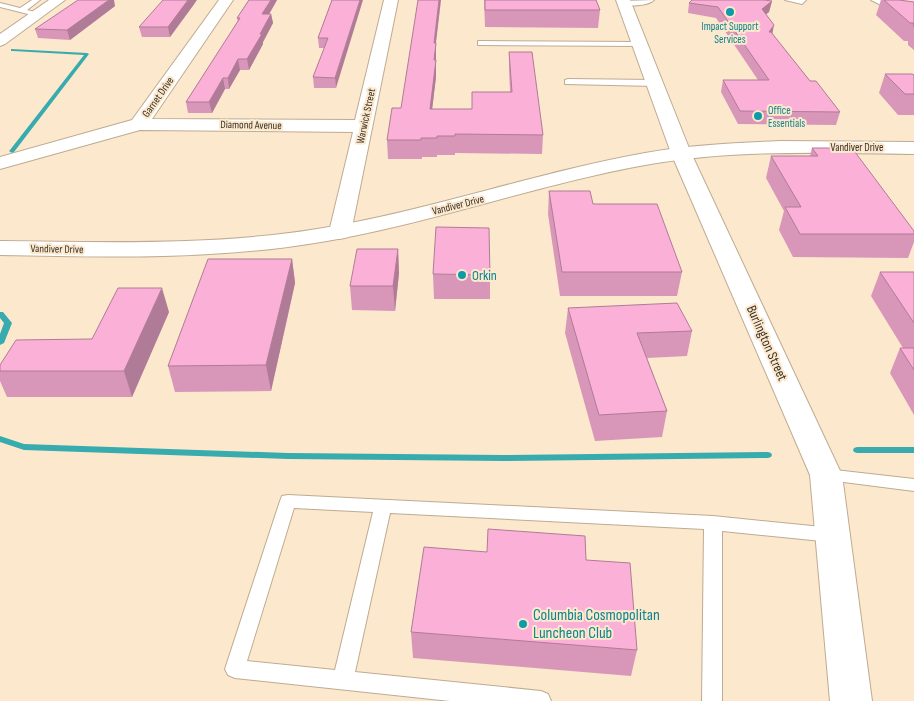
<svg xmlns="http://www.w3.org/2000/svg" width="914" height="701" viewBox="0 0 914 701" font-family="'Sofia Sans Condensed',sans-serif">
<style>
.lines{fill:none;stroke-linecap:round;stroke-linejoin:round}
.stream{fill:#38abaf;fill-rule:evenodd}
.service-casing{stroke:#beab91;stroke-width:2}
.minor-casing{stroke:#beab91;stroke-width:2}
.secondary-casing{stroke:#beab91;stroke-width:2}
.service{fill:#fff;fill-rule:evenodd}
.minor{fill:#fff;fill-rule:evenodd}
.secondary{fill:#fff;fill-rule:evenodd}
.wall{fill:#d897b9}
.shaded-wall{fill:#b07b96}
.building{fill:#fbb0d7;stroke:#b07b96}
.culture-dot{fill:#0f9aa8;stroke:#fce8cd;stroke-width:2}
.labels{text-anchor:middle;dominant-baseline:central;stroke-width:4;stroke-linejoin:round;paint-order:stroke}
.far-culture-label{font-size:11px;fill:#0d838f;stroke:#fce8cd}
.far-street-label{font-size:11px;fill:#393127;stroke:#fce8cd}
.culture-label{font-size:14px;fill:#0d838f;stroke:#fce8cd;text-anchor:start}
.street-label{font-size:14px;fill:#393127;stroke:#fce8cd}
.near-culture-label{font-size:16px;fill:#0d838f;stroke:#fce8cd;text-anchor:start}
</style>
<rect width="100%" height="100%" fill="#fce8cd"/>
<g class="lines">
<g class="stream">
<path d="M11 49 87 53 89 54 14 152 12 153 9 151 10 150 84 55 13 51H11Z"/>
<path d="M0 312H3L12 323 4 343 0 345V334L4 323 0 318Z"/>
<path d="M0 436 24 444 288 453 504 455 768 452 771 453 772 455 771 457 768 458 504 461 288 459 24 450 0 442Z"/>
<path d="M857 447H914V453H857L854 452 853 450 854 448Z"/>
</g>
<defs>
<g id="service">
<path d="M32 0H40L27 10 40 13V17L0 7V3L20 8Z"/>
<path d="M654 0C648 6 628 7 621 3L624 1Z"/>
<path d="M785 0H806L802 4Z"/>
<path d="M871 0H880L893 6 914 9V13L889 9Z"/>
<path d="M478 41 640 42 644 44 640 46 481 45H478Z"/>
<path d="M568 79 655 80 659 83 655 86 565 84V80Z"/>
<path d="M826 469 914 479V491L820 479 818 475 820 471Z"/>
<path d="M288 495 713 516 832 528 838 530 841 535 838 540 832 542 722 531V701H702L704 529 390 513 355 672 541 691 548 694 551 701H450L235 678 228 675 225 669 280 501 282 496ZM294 508 373 512 335 670 247 661Z"/>
</g>
<g id="minor">
<path d="M49 0H65L5 44 0 46V34Z"/>
<path d="M219 0H233L152 119 355 120 384 0H398L351 232 348 237 340 239 332 237 329 232 353 132 140 130 0 169V157L132 120Z"/>
<path d="M616 0H630L691 153 842 475 872 701H830L810 475 671 153Z"/>
</g>
<path id="secondary" d="M780 141 914 142V154C824 153 734 149 645 165 534 185 427 225 315 243 211 260 105 257 0 255V241C106 242 212 246 317 229 428 211 534 173 645 153 690 145 735 143 780 141Z"/>
</defs>
<use href="#service" class="service-casing"/>
<use href="#minor" class="minor-casing"/>
<use href="#secondary" class="secondary-casing"/>
<use href="#service" class="service"/>
<use href="#minor" class="minor"/>
<use href="#secondary" class="secondary"/>
</g>
<g class="wall">
<path d="M249 0H277L269 14H271L273 23 263 42V44L249 70H240L229 89H225L212 113H188L186 102 238 22 237 18Z"/>
<path d="M332 0 336 88H314L313 77 325 48H319L318 38Z"/>
<path d="M484 0H596L600 10 598 28 485 27Z"/>
<path d="M881 0H899L914 2V50L908 45V41H904L876 15Z"/>
<path d="M772 1 769 12 766 14 772 34 810 81 840 112 836 125 738 124 721 92 723 80H758L716 18 688 13 689 3Z"/>
<path d="M195 3 170 37H142L139 27Z"/>
<path d="M115 6 70 40 38 38 35 29Z"/>
<path d="M436 43V77L432 109H472L510 92 509 69V52L543 135 542 154 455 153V155H437V157H422V159H388L387 140Z"/>
<path d="M885 74 914 75V115H898L879 93Z"/>
<path d="M812 148 914 231V242L908 258 793 257 779 230 784 211 766 178 771 156H810Z"/>
<path d="M549 191 593 204 682 272 677 296H560L548 214Z"/>
<path d="M398 249 399 273 395 311 352 310 350 286Z"/>
<path d="M292 259 295 283 271 391 175 392 168 366Z"/>
<path d="M880 272H914V415L890 373 900 348H903L871 296Z"/>
<path d="M433 274 490 275V299H434Z"/>
<path d="M568 308 692 331 687 356 647 358 667 411 662 437 595 441 565 333Z"/>
<path d="M169 312 132 397H7L0 381V365L92 339Z"/>
<path d="M586 560 637 650 631 676 413 658 411 632Z"/>
</g>
<g class="shaded-wall">
<path d="M109 0H114L115 6 70 40 67 30Z"/>
<path d="M188 0H197L170 37 168 27Z"/>
<path d="M271 0H277L264 23 262 14Z"/>
<path d="M360 0H363L336 88 335 78Z"/>
<path d="M439 0H441L434 60V43Z"/>
<path d="M772 1 769 12 760 19 762 9Z"/>
<path d="M271 14 273 23 263 42V44L249 70 247 59Z"/>
<path d="M774 25 772 36 769 32Z"/>
<path d="M436 43V77L430 127V109Z"/>
<path d="M238 59 240 70 229 89 228 78Z"/>
<path d="M223 78 225 89 212 113 209 102Z"/>
<path d="M398 249 399 273 395 311 393 286Z"/>
<path d="M292 259 295 283 271 391 266 365Z"/>
<path d="M162 288 169 312 132 397 124 371Z"/>
</g>
<g class="building">
<path d="M78 0H109L67 30 35 29Z"/>
<path d="M163 0H188L168 27H139Z"/>
<path d="M249 0H271L262 14H271L260 34H262L247 59H238L228 78H223L209 102H186L240 18H237Z"/>
<path d="M332 0H360L335 78 313 77 328 38H318Z"/>
<path d="M418 0H439L434 43H436L434 60H436L430 109H472V92H512L509 52H532L543 135 455 134V136H437V138H421V140H387L392 108H401Z"/>
<path d="M485 0H596L600 10H485Z"/>
<path d="M692 0H764L772 1 762 9 774 25 769 32H771L810 81H816L840 112 740 111 723 80H769L718 7 689 3Z"/>
<path d="M884 0H899L914 2V27V23H910Z"/>
<path d="M885 74H912L914 75V94H905Z"/>
<path d="M812 148H852L914 231V234H800L785 207H801L771 156H818Z"/>
<path d="M549 191H590L593 204H657L682 272H562Z"/>
<path d="M436 227 489 228 490 275 433 274Z"/>
<path d="M357 249H398L393 286H350Z"/>
<path d="M208 259H292L266 365 168 366Z"/>
<path d="M880 272H914V323Z"/>
<path d="M118 288H162L124 371H0V365L16 340 92 339Z"/>
<path d="M677 303 692 331 637 333 667 411 599 415 568 308Z"/>
<path d="M900 348H914V370Z"/>
<path d="M488 529 585 536 586 560 630 563 637 650 411 632 424 547 487 552Z"/>
</g>
<g class="culture-dot">
<circle cx="730" cy="12" r="5"/>
<circle cx="758" cy="116" r="5"/>
<circle cx="462" cy="275" r="5"/>
<circle cx="523" cy="624" r="5"/>
</g>
<g class="labels">
<g class="far-culture-label">
<text x="730" y="26">Impact Support<tspan x="730" dy="13">Services</tspan></text>
<text x="768" y="110" text-anchor="start">Office<tspan x="768" dy="13">Essentials</tspan></text>
</g>
<g class="far-street-label">
<text transform="translate(158 97) rotate(-55)">Garnet Drive</text>
<text transform="translate(366 116) rotate(-78)">Warwick Street</text>
<text transform="translate(251 125) rotate(1)">Diamond Avenue</text>
<text x="857" y="147">Vandiver Drive</text>
<text transform="translate(458 205) rotate(-14)">Vandiver Drive</text>
<text transform="translate(57 249) rotate(1)">Vandiver Drive</text>
</g>
<g class="culture-label">
<text x="472" y="275">Orkin</text>
</g>
<g class="street-label">
<text transform="translate(767 343) rotate(66)">Burlington Street</text>
</g>
<g class="near-culture-label">
<text x="533" y="615">Columbia Cosmopolitan<tspan x="533" dy="18">Luncheon Club</tspan></text>
</g>
</g>
</svg>
